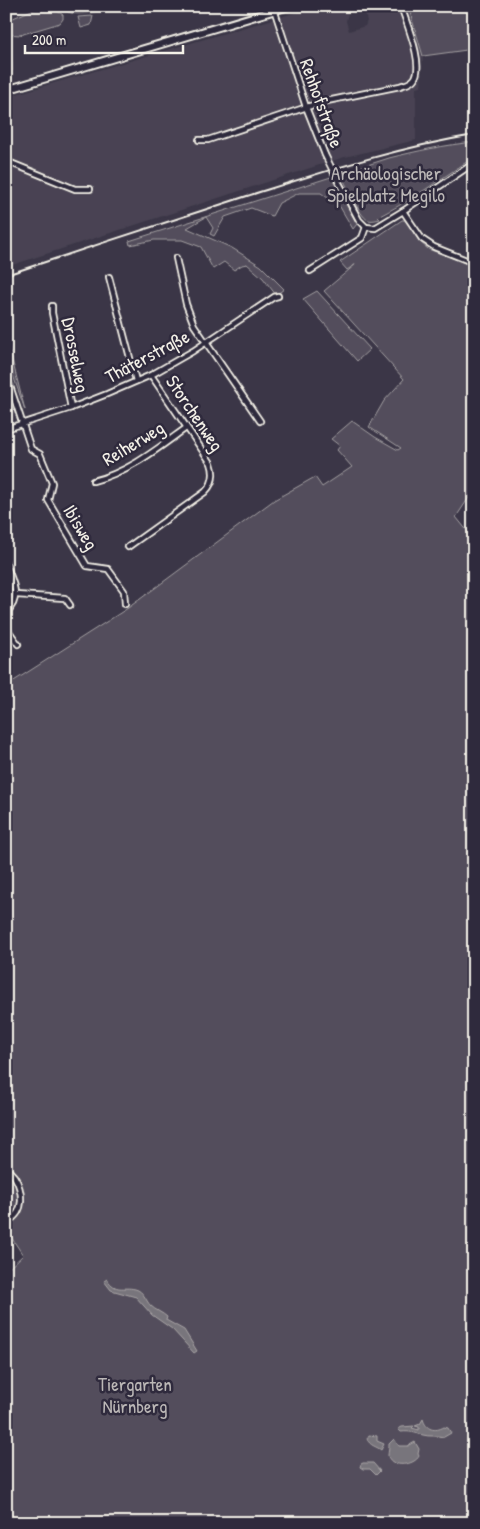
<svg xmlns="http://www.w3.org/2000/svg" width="480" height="1529" viewBox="0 0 480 1529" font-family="'Patrick Hand',sans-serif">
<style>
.built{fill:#484352}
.green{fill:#534e5c;stroke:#a4a0a2}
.water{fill:#78747b;stroke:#aaa6a7}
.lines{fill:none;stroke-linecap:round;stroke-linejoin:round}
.street-casing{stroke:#f4f1e8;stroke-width:8}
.secondary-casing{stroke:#f4f1e8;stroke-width:10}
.street{stroke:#2f2a3d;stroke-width:4.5}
.secondary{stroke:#2f2a3d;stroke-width:6}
.rail{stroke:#f4f1e8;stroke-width:2}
.street-bridge-casing{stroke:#f4f1e8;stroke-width:8;stroke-linecap:butt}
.street-bridge{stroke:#2f2a3d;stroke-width:4.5}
.labels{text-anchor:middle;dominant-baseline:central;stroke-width:5;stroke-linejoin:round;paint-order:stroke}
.street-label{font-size:19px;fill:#f4f1e8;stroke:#2f2a3d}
.park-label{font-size:19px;fill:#bcb8b7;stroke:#2f2a3d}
</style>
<rect width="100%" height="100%" fill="#3b3647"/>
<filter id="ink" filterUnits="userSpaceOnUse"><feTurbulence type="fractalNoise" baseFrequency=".02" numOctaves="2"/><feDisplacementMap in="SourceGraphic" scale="10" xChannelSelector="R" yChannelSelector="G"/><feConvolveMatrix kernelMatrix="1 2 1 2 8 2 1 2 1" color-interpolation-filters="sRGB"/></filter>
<g filter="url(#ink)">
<path class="built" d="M318 6H360L347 10 348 14 346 21 349 31 365 26 367 21 365 14 367 10 380 6H408L423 56 421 87 416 88V140L341 158 6 267V97Z"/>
<g class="green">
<path d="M63 6H103L104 10C91 12 72 18 62 8Z"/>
<path d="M408 6H474V49L423 56Z"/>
<path d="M39 7C48 7 57 10 63 15V19L60 23 20 35 6 34V21Z"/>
<path d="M93 16 91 25 81 28 78 17Z"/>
<path d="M6 39 11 40 12 71 6 72Z"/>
<path d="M474 142V157L414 197 411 196V199L378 217 380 219C376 220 372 221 368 220 359 216 345 182 340 172 357 169 373 163 389 158 417 151 445 145 474 142Z"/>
<path d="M331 177 357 224 353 229 340 207 321 193H299L279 203 272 216 251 208 225 217 214 236 210 234 213 228 206 217 187 228 232 248 261 266 284 289 276 295 263 278 247 264 242 265 234 270 224 262 213 269 201 247 182 240H154L130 245 129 241Z"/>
<path d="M402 220H405L420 242 428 249 474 266V494L472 493 456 517 469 533 474 534V1523H6V1271L23 1255 9 1234 6 1235V686L128 608 274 500 315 477 322 487 352 467 337 450 340 446 331 439 352 421 375 437 398 450 401 448 369 427 384 401 404 379 324 291 356 264 347 270 340 262Z"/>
<path d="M317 291 370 349 357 361 303 299Z"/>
<path d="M6 336 25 410 6 355Z"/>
</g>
<g class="water">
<path d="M107 1279C116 1293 123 1286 135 1289 144 1291 145 1300 151 1306 155 1310 163 1313 167 1317L166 1320 184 1330 197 1351 194 1353 172 1329 152 1315 136 1297 111 1290 104 1281Z"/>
<path d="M423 1419C426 1430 435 1432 444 1427L448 1428 451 1433 444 1437C437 1435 429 1437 423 1435 415 1433 410 1431 401 1432L398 1429 402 1427 414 1426 412 1428 419 1430V1427L415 1426 420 1424Z"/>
<path d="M369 1435 377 1436V1441L384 1444 381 1450C376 1446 370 1446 367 1439Z"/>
<path d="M394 1439 399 1446H408L415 1442 419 1449 418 1454 419 1456C415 1465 392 1469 388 1456 388 1454 389 1448 389 1444Z"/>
<path d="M363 1463H373L380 1471 376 1475 370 1469H363L360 1467 361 1464Z"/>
</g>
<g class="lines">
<defs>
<g id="street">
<path d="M123 6H124"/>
<path d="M273 6 306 107 325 155"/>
<path d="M199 140H208L322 102 400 86C405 84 410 84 414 79 425 66 406 22 401 6"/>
<path d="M6 161 75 189H90"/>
<path d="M338 181 359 220 366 227 375 228 403 211 474 163"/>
<path d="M403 211 422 239 434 247 474 263"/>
<path d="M176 258 186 304 194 325 260 421"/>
<path d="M310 271 362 238 366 227"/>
<path d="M109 277 136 381"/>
<path d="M52 306V313L71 408"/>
<path d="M6 374 31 449 40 454 52 483 48 500 87 566 108 569 124 591 125 604"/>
<path d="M6 429 71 408 107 394 151 375 193 351 274 297 278 296"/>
<path d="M93 481C129 472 157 449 186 428"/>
<path d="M128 547 205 492C213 484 215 474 211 463L151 375"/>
<path d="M6 564C12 581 23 599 6 612"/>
<path d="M16 595 65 598 70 605"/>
<path d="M6 627 18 644"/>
<path d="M6 1169C19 1176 25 1199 18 1212 15 1217 11 1220 6 1223"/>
</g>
<path id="secondary" d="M6 90 289 6"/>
</defs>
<use href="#street" class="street-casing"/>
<use href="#secondary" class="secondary-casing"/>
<use href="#street" class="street"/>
<use href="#secondary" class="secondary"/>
<path class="rail" d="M6 275C86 248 167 222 247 196 323 172 395 148 474 135"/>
<defs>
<path id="street-bridge" d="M325 155 338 181"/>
</defs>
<use href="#street-bridge" class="street-bridge-casing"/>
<use href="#street-bridge" class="street-bridge"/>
</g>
</g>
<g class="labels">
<g class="street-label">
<text transform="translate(322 103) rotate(70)">Rehhofstraße</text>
<text transform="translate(76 355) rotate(79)">Drosselweg</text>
<text transform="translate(147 356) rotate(-28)">Thäterstraße</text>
<text transform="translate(195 413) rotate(56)">Storchenweg</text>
<text transform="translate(133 443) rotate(-31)">Reiherweg</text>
<text transform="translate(81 527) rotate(59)">Ibisweg</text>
</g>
<g class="park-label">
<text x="386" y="173">Archäologischer<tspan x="386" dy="22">Spielplatz Megilo</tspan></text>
<text x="135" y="1384">Tiergarten<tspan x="135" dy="22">Nürnberg</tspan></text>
</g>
</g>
<rect width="480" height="1529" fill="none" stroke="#2f2a3d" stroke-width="25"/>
<rect x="12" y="12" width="455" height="1504" fill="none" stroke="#f4f1e8" stroke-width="2" filter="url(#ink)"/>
<path d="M25 45v8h158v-8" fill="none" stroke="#f4f1e8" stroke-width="2.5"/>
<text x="32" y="45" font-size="15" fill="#f4f1e8" stroke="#2f2a3d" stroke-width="4" paint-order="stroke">200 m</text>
</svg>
